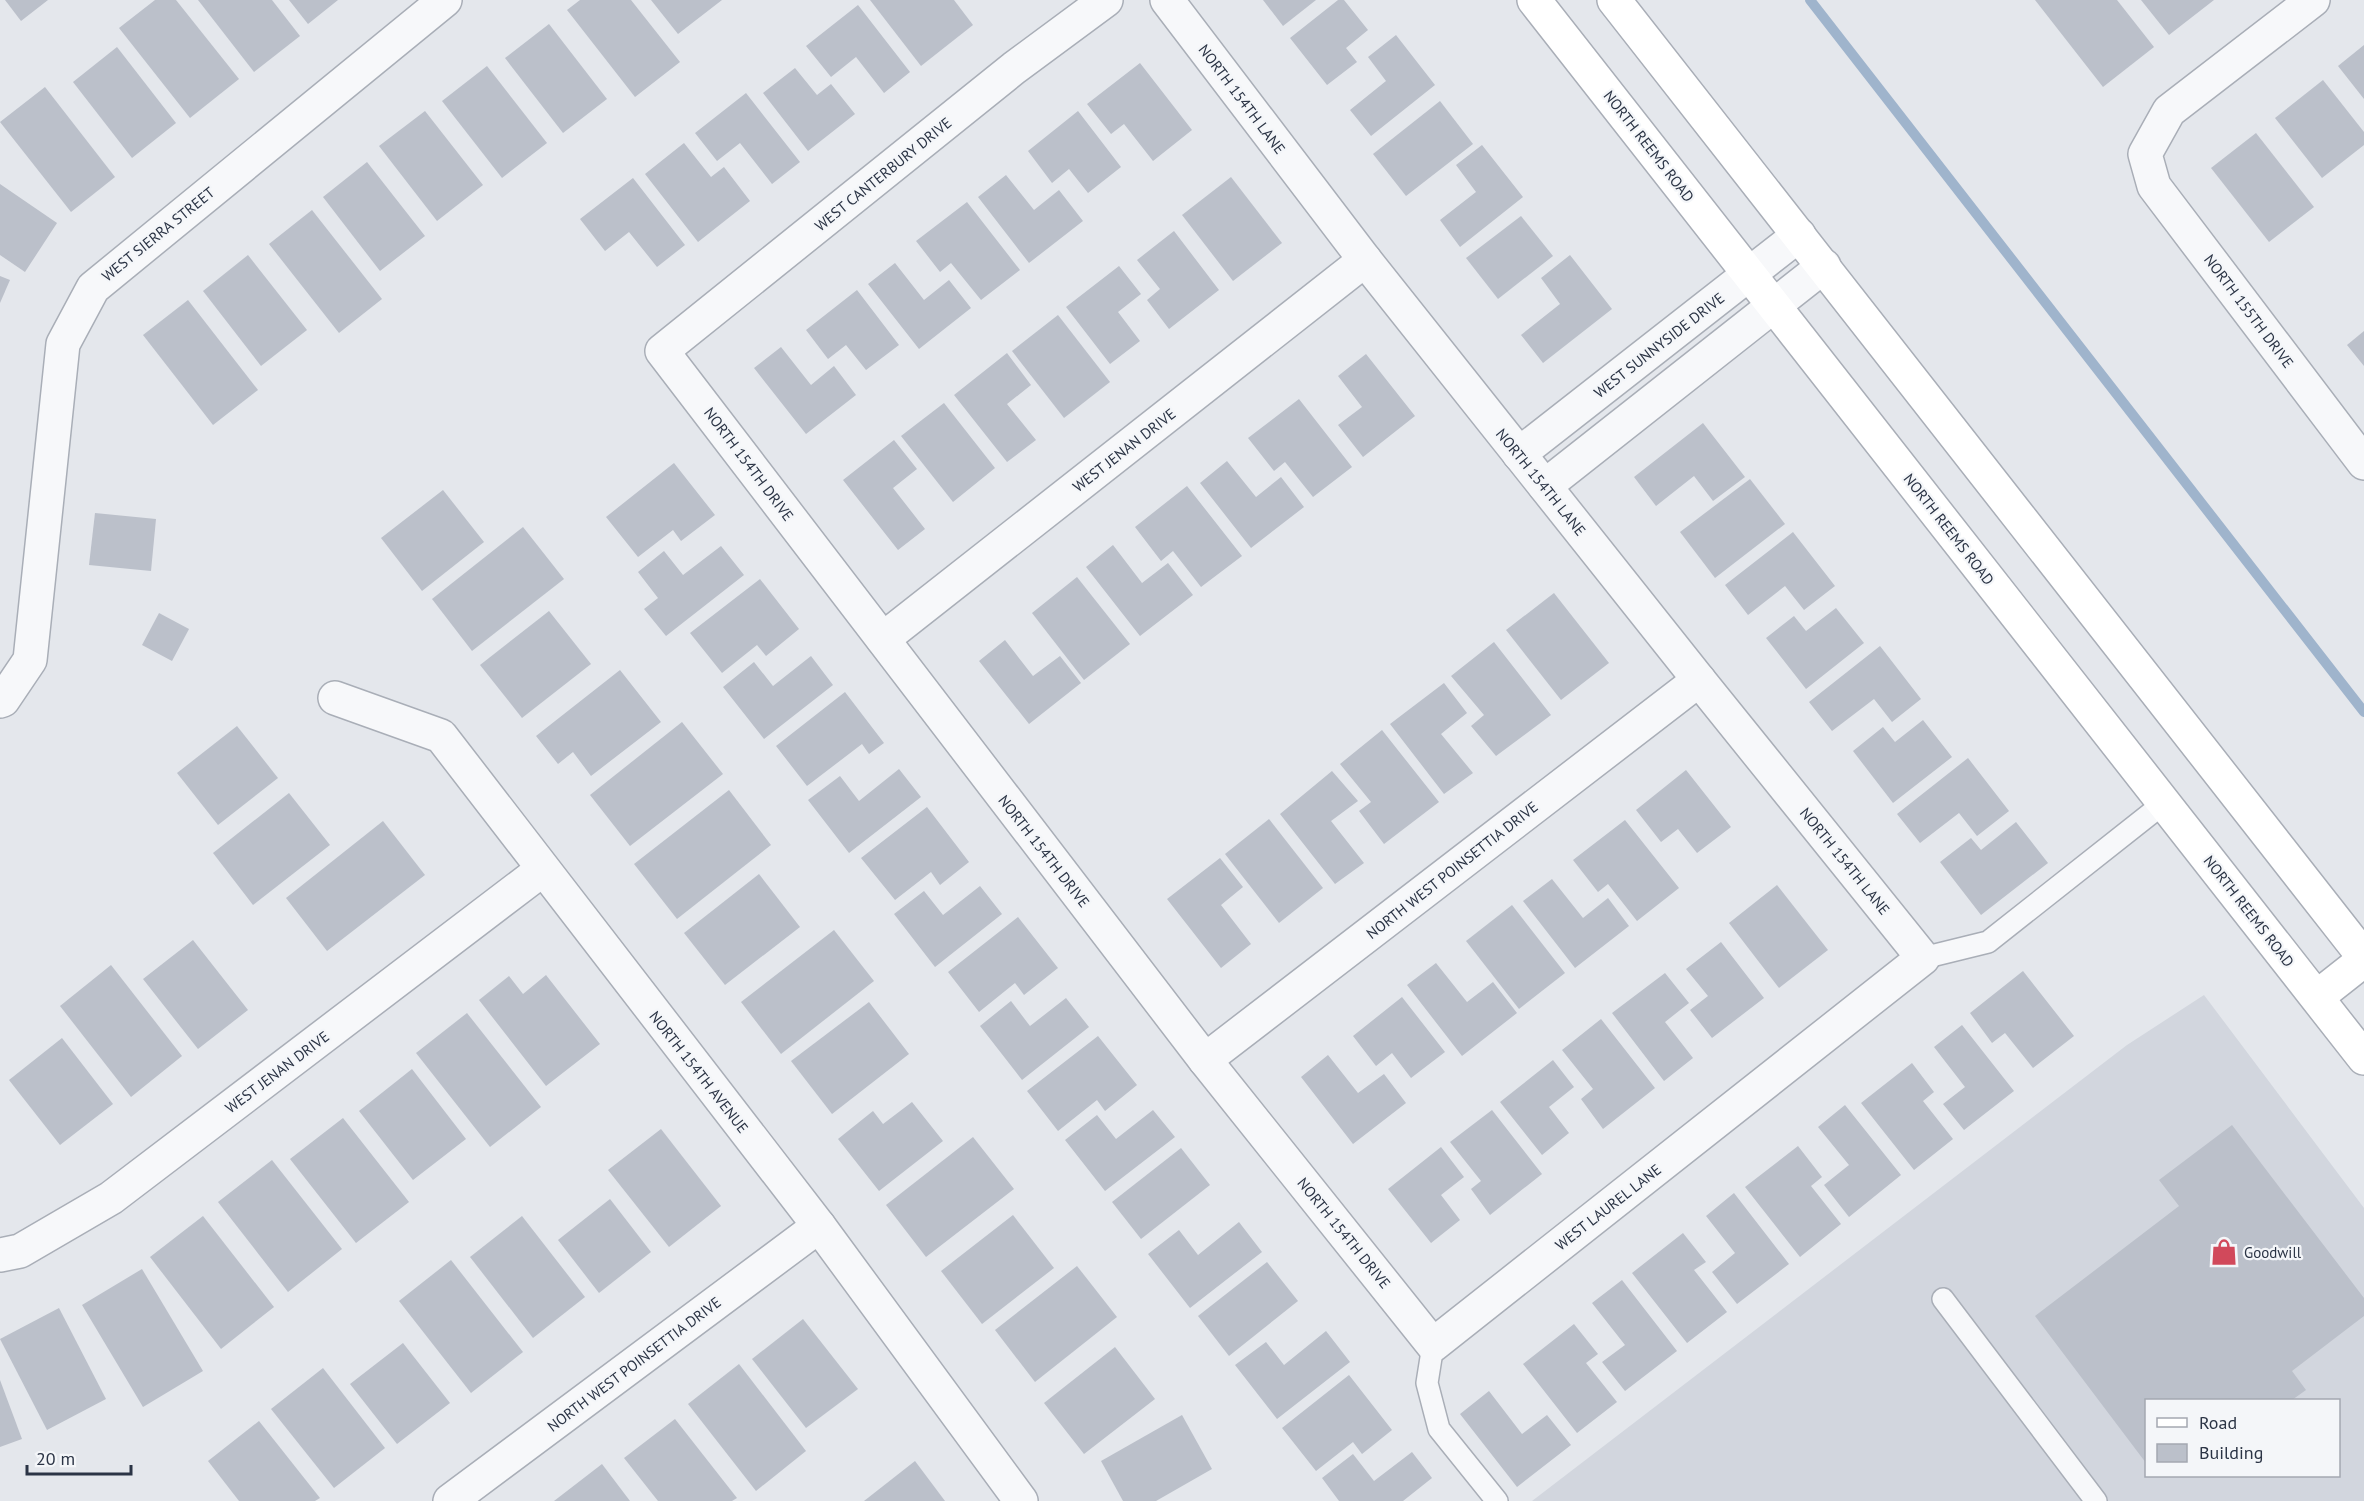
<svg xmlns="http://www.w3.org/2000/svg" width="2364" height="1501" viewBox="0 0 2364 1501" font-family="'PT Sans',sans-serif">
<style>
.built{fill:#d2d6de;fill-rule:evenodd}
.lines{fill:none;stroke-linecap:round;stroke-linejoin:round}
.stream{stroke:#9fb4cc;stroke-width:10}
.building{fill:#bbc0ca}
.lane-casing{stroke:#a9aeb7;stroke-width:24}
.street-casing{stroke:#a9aeb7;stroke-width:36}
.secondary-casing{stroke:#a9aeb7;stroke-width:36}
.lane{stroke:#f7f8fa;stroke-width:21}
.street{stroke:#f7f8fa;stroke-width:33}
.secondary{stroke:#fff;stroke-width:33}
.labels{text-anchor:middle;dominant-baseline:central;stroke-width:4.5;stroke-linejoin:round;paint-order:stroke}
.street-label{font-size:15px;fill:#2b3445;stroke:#f4f6f9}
.poi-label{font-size:15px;fill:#2b3445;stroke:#f4f6f9;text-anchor:start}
</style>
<rect width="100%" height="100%" fill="#e4e7ec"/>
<path class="built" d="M2204 995 2364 1208V1501H1532L2127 1045ZM2146 1400H2338V1476H2146Z"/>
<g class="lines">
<path class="stream" d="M1810 0 2364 712"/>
</g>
<g class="building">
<path d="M5 0H48L21 21Z"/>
<path d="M155 0H176L239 79 190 118 119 28Z"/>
<path d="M198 0H272L300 36 254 72Z"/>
<path d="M289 0H338L308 24Z"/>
<path d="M580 0H631L680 62 635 97 567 10Z"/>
<path d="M651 0H722L678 34Z"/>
<path d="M870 0H954L973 25 921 66Z"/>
<path d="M1263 0H1316L1283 26Z"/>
<path d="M1338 0H1344L1368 30 1346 48 1357 62 1327 85 1290 38Z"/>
<path d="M2035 0H2117L2154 47 2103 87Z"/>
<path d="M2141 0H2214L2169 35Z"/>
<path d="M858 5 910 72 884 93 856 57 831 77 806 46Z"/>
<path d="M549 24 607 99 563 133 505 58Z"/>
<path d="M1396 35 1435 85 1371 136 1350 110 1386 81 1368 57Z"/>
<path d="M2364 45V99L2338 66Z"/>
<path d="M117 47 176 123 132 158 73 82Z"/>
<path d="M1140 63 1192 130 1153 161 1124 124 1111 134 1087 104Z"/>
<path d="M487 66 547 143 502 178 442 101Z"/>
<path d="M795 68 817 95 831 84 855 114 808 151 763 93Z"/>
<path d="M2323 80 2364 132V145L2322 178 2275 118Z"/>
<path d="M45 87 115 177 71 212 0 122Z"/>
<path d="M746 93 800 162 772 184 740 143 717 161 695 133Z"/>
<path d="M1440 101 1473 144 1406 196 1373 154Z"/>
<path d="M425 111 483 185 437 221 379 146Z"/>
<path d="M1078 111 1121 167 1088 193 1069 169 1052 183 1028 151Z"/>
<path d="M2256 133 2314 207 2269 242 2211 168Z"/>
<path d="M684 143 711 177 724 167 750 201 698 242 645 174Z"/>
<path d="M1482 145 1523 197 1460 247 1440 220 1476 192 1456 165Z"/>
<path d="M367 162 425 236 380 271 323 197Z"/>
<path d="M1006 175 1034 210 1059 190 1083 221 1029 263 978 197Z"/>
<path d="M1231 177 1282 243 1233 281 1182 215Z"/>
<path d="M633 178 685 245 657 267 629 232 605 251 580 219Z"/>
<path d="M0 184 57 223 25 272 0 255Z"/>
<path d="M967 202 1020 270 981 300 951 263 940 272 916 241Z"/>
<path d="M312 210 382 299 339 333 269 244Z"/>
<path d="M1521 216 1553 256 1498 299 1466 258Z"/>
<path d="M1174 231 1219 290 1169 329 1147 300 1160 289 1137 260Z"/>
<path d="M248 255 307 330 261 366 203 291Z"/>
<path d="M1570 255 1612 309 1543 363 1521 335 1560 304 1541 278Z"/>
<path d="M895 263 924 300 949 280 971 308 919 349 868 284Z"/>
<path d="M1119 266 1141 294 1118 312 1140 341 1110 364 1066 307Z"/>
<path d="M0 276 10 280 0 303Z"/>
<path d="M857 290 899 345 866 370 846 345 828 359 806 330Z"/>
<path d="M188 300 258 390 213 425 143 335Z"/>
<path d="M1058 315 1110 382 1064 418 1012 351Z"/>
<path d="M2364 331V366L2347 345Z"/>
<path d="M781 347 811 385 834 366 856 395 806 434 754 368Z"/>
<path d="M1007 353 1031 385 1007 404 1036 440 1007 462 954 395Z"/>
<path d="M1366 354 1415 416 1363 457 1338 425 1362 407 1338 376Z"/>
<path d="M1299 399 1352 467 1313 497 1285 462 1274 471 1248 438Z"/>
<path d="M944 403 995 468 953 502 901 436Z"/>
<path d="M1703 423 1745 477 1713 501 1694 476 1656 506 1634 477Z"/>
<path d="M894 440 917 469 893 488 925 529 898 550 843 480Z"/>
<path d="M1227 461 1256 497 1281 477 1304 507 1251 548 1200 483Z"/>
<path d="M674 463 715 515 681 541 673 530 638 557 606 517Z"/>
<path d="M1750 479 1785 524 1715 578 1680 532Z"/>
<path d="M1187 486 1242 556 1201 587 1173 551 1161 561 1135 527Z"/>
<path d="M443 490 484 542 422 591 381 538Z"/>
<path d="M95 513 156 519 151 571 89 565Z"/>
<path d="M523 527 564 579 472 651 432 599Z"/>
<path d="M1793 532 1835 586 1804 610 1785 586 1748 615 1725 585Z"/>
<path d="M1113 545 1142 583 1168 563 1193 595 1140 636 1086 567Z"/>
<path d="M721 546 744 575 666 636 644 609 658 598 638 572 664 551 683 575Z"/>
<path d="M1077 577 1130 644 1084 680 1032 613Z"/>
<path d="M760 579 799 629 766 656 757 645 722 673 690 633Z"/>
<path d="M1554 593 1609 663 1561 700 1506 630Z"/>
<path d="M1836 608 1864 643 1806 689 1766 638 1794 616 1806 631Z"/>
<path d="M549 611 591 664 522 718 480 665Z"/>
<path d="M159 613 189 629 172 661 142 645Z"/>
<path d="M1005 640 1033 676 1060 656 1081 683 1029 724 979 661Z"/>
<path d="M1494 642 1551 715 1496 756 1471 726 1484 715 1451 676Z"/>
<path d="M1880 646 1921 699 1892 722 1874 699 1832 731 1809 702Z"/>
<path d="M811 656 833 685 764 739 723 687 754 662 773 686Z"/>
<path d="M620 670 661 722 591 776 573 752 558 764 536 736Z"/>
<path d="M1444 683 1467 713 1441 734 1473 773 1444 794 1390 724Z"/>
<path d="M845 692 884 743 869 754 862 744 807 786 776 746Z"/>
<path d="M1923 720 1952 757 1893 803 1853 751 1883 727 1895 742Z"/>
<path d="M682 722 723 774 630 846 590 795Z"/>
<path d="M237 726 278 778 218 825 177 773Z"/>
<path d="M1382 730 1439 802 1384 844 1359 811 1371 802 1340 764Z"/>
<path d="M1968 758 2009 811 1977 836 1959 813 1920 843 1897 814Z"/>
<path d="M899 769 921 797 849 853 808 800 840 776 859 801Z"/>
<path d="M1686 770 1731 827 1697 853 1678 829 1661 842 1636 810Z"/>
<path d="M1332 771 1358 801 1331 821 1364 863 1335 884 1280 814Z"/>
<path d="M729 790 771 845 677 919 634 864Z"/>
<path d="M289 793 330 845 253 905 213 853Z"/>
<path d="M927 807 969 862 940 885 931 872 895 900 861 858Z"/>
<path d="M1269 819 1323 888 1279 923 1225 854Z"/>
<path d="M1625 820 1679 888 1637 921 1608 884 1598 892 1573 860Z"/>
<path d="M383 821 425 875 327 951 286 898Z"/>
<path d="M2016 822 2048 863 1981 915 1940 862 1971 838 1981 850Z"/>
<path d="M1220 858 1243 887 1221 905 1251 944 1221 968 1167 899Z"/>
<path d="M759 874 800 927 725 985 684 933Z"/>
<path d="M1552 879 1583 918 1608 898 1629 926 1575 968 1523 901Z"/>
<path d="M1777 885 1828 950 1779 988 1729 923Z"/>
<path d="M980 886 1002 914 935 967 894 914 924 891 943 915Z"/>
<path d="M1512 905 1565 973 1519 1009 1466 941Z"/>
<path d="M1018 917 1058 968 1024 995 1015 983 979 1012 948 972Z"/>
<path d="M834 930 874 981 781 1054 741 1002Z"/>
<path d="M193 940 248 1010 198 1049 143 979Z"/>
<path d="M1721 942 1764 998 1712 1038 1690 1010 1708 996 1686 969Z"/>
<path d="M1436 963 1467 1002 1493 982 1517 1013 1462 1056 1407 985Z"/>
<path d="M111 965 182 1056 131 1097 60 1006Z"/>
<path d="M2023 971 2074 1036 2033 1068 2005 1033 1992 1043 1970 1013Z"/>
<path d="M1665 973 1689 1003 1665 1022 1693 1058 1664 1081 1612 1013Z"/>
<path d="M546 975 600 1044 546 1086 479 1000 509 976 523 994Z"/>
<path d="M1402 997 1445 1052 1411 1078 1392 1053 1376 1066 1353 1036Z"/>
<path d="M1066 998 1089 1027 1022 1080 980 1026 1011 1001 1030 1026Z"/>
<path d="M869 1002 909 1054 832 1114 791 1061Z"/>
<path d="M467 1013 541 1107 490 1147 416 1053Z"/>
<path d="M1601 1019 1655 1088 1603 1129 1581 1099 1593 1089 1562 1050Z"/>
<path d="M1962 1025 2014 1091 1964 1130 1943 1104 1965 1087 1934 1047Z"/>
<path d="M1098 1036 1137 1085 1105 1111 1097 1100 1058 1131 1027 1091Z"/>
<path d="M62 1038 113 1104 60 1145 9 1080Z"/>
<path d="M1328 1055 1358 1093 1384 1074 1406 1103 1353 1144 1301 1077Z"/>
<path d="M1553 1060 1574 1087 1549 1107 1569 1133 1542 1155 1500 1102Z"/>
<path d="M1912 1063 1934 1092 1923 1101 1953 1139 1914 1170 1861 1103Z"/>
<path d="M412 1069 466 1139 413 1180 359 1111Z"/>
<path d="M912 1102 943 1141 879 1191 838 1139 873 1111 883 1124Z"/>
<path d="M1845 1105 1901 1175 1849 1217 1824 1185 1849 1165 1818 1127Z"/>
<path d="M1153 1110 1175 1137 1105 1191 1065 1140 1097 1115 1116 1139Z"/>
<path d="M1492 1110 1542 1174 1490 1215 1471 1189 1481 1181 1450 1142Z"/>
<path d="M343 1118 409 1202 356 1243 290 1159Z"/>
<path d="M2232 1125 2364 1298V1316L2292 1371 2306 1390 2292 1400H2146V1463L2035 1316 2179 1206 2159 1180Z"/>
<path d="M661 1129 721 1206 669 1247 608 1170Z"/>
<path d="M973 1137 1014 1189 926 1257 886 1205Z"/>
<path d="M1798 1146 1822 1177 1811 1186 1841 1224 1800 1257 1745 1187Z"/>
<path d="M1441 1147 1464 1177 1441 1195 1460 1220 1431 1243 1388 1189Z"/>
<path d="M1181 1148 1210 1185 1141 1239 1112 1202Z"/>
<path d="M272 1160 342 1249 288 1292 218 1202Z"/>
<path d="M1734 1193 1789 1264 1737 1304 1712 1272 1735 1253 1706 1216Z"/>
<path d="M610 1199 651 1252 599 1293 558 1240Z"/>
<path d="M1013 1215 1054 1268 982 1324 941 1271Z"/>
<path d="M203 1216 274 1307 221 1349 150 1257Z"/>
<path d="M522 1216 585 1297 533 1338 470 1257Z"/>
<path d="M1239 1222 1262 1252 1190 1308 1148 1254 1179 1230 1198 1255Z"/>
<path d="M1683 1233 1706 1262 1694 1270 1727 1312 1687 1343 1632 1273Z"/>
<path d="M451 1260 523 1352 471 1393 399 1301Z"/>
<path d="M1267 1262 1298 1301 1229 1356 1198 1316Z"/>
<path d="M1077 1266 1117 1317 1035 1382 995 1330Z"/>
<path d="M142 1269 203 1371 143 1407 82 1305Z"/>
<path d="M1622 1280 1677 1351 1625 1391 1602 1362 1625 1345 1592 1303Z"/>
<path d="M59 1308 106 1399 47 1430 0 1339Z"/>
<path d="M803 1319 858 1389 806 1428 752 1359Z"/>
<path d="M1574 1324 1598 1354 1586 1363 1617 1402 1577 1433 1523 1364Z"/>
<path d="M1326 1331 1350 1362 1277 1419 1235 1365 1266 1342 1284 1365Z"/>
<path d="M403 1343 450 1403 397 1444 350 1384Z"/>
<path d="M1115 1347 1155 1399 1084 1454 1044 1403Z"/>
<path d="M739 1364 806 1451 756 1491 688 1404Z"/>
<path d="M323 1368 385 1448 334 1488 271 1409Z"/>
<path d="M1349 1375 1392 1430 1362 1454 1353 1442 1316 1471 1282 1428Z"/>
<path d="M0 1380 22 1439 0 1447Z"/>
<path d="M1489 1391 1522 1434 1547 1415 1571 1445 1517 1487 1460 1414Z"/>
<path d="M1182 1415 1212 1469 1156 1501H1123L1101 1461Z"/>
<path d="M675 1419 737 1498 732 1501H658L624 1458Z"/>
<path d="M259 1421 320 1498 315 1501H239L208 1461Z"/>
<path d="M1412 1452 1432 1478 1403 1501H1339L1322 1478 1353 1454 1374 1481Z"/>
<path d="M915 1461 945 1501H864Z"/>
<path d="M602 1464 630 1501H554Z"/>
</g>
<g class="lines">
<defs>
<g id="lane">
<path d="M1923 958 1988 942 2164 803"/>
<path d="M1943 1299 2096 1501"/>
<path d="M1433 1345 1427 1383 1439 1429 1497 1501"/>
</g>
<g id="street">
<path d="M1106 0 1014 68 662 351 1205 1060 1433 1345 1923 958 1699 680 1365 260 1167 0"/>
<path d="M2313 0 2169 111 2145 154 2154 186 2364 463"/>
<path d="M1519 454 1799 235"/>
<path d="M1545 486 1824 266"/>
<path d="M883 639 1365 260"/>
<path d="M335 698 441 736 819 1226 1021 1501"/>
<path d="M0 701 3 700 30 660 63 344 93 288 445 0"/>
<path d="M1205 1060 1699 680"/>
<path d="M0 1255 20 1251 111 1198 542 870"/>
<path d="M450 1501 819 1226"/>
</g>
<g id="secondary">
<path d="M1534 0 2364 1058"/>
<path d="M1614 0 2364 957"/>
<path d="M2317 997 2364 960"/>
</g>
</defs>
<use href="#lane" class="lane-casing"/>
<use href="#street" class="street-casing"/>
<use href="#secondary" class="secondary-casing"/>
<use href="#lane" class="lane"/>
<use href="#street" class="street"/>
<use href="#secondary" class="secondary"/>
</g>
<defs>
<symbol id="shop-bare" viewBox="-9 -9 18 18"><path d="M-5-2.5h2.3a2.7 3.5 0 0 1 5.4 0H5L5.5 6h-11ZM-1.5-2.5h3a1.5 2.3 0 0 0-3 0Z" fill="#d1495b" stroke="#f4f6f9" stroke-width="2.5" paint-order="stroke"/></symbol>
</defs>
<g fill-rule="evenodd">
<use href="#shop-bare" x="2205" y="1233" width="38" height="38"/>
</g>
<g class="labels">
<g class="street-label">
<text transform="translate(1242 99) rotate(53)">NORTH 154TH LANE</text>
<text transform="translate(1649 146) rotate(52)">NORTH REEMS ROAD</text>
<text transform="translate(883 174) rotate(-39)">WEST CANTERBURY DRIVE</text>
<text transform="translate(158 234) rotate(-39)">WEST SIERRA STREET</text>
<text transform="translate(2249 311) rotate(53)">NORTH 155TH DRIVE</text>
<text transform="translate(1659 345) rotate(-38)">WEST SUNNYSIDE DRIVE</text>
<text transform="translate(1124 450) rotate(-38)">WEST JENAN DRIVE</text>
<text transform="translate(749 464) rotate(53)">NORTH 154TH DRIVE</text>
<text transform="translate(1541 482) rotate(51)">NORTH 154TH LANE</text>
<text transform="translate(1949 529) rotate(52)">NORTH REEMS ROAD</text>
<text transform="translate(1044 851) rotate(52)">NORTH 154TH DRIVE</text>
<text transform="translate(1845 861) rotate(51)">NORTH 154TH LANE</text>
<text transform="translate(1452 870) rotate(-38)">NORTH WEST POINSETTIA DRIVE</text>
<text transform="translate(2249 911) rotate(52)">NORTH REEMS ROAD</text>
<text transform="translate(277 1072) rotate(-37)">WEST JENAN DRIVE</text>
<text transform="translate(699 1072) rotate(52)">NORTH 154TH AVENUE</text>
<text transform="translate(1608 1207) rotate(-38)">WEST LAUREL LANE</text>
<text transform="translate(1344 1233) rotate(51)">NORTH 154TH DRIVE</text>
<text transform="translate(634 1364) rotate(-37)">NORTH WEST POINSETTIA DRIVE</text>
</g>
<g class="poi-label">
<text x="2244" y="1252">Goodwill</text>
</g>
</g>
<rect x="2145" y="1399" width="195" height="78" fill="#f4f6f9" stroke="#a4a8b1" stroke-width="1.5"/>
<rect x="2157" y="1418" width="30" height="9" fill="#ffffff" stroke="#a4a8b1" stroke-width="1.5"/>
<text x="2199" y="1429" font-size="18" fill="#2b3445">Road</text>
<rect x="2157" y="1444" width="30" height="18" fill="#bbc0ca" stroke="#a4a8b1" stroke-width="1.5"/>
<text x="2199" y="1459" font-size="18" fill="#2b3445">Building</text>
<path d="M27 1465v9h104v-9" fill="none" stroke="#2b3445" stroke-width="3"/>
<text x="36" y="1465" font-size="18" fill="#2b3445" stroke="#f4f6f9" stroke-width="4.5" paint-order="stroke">20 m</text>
</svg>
